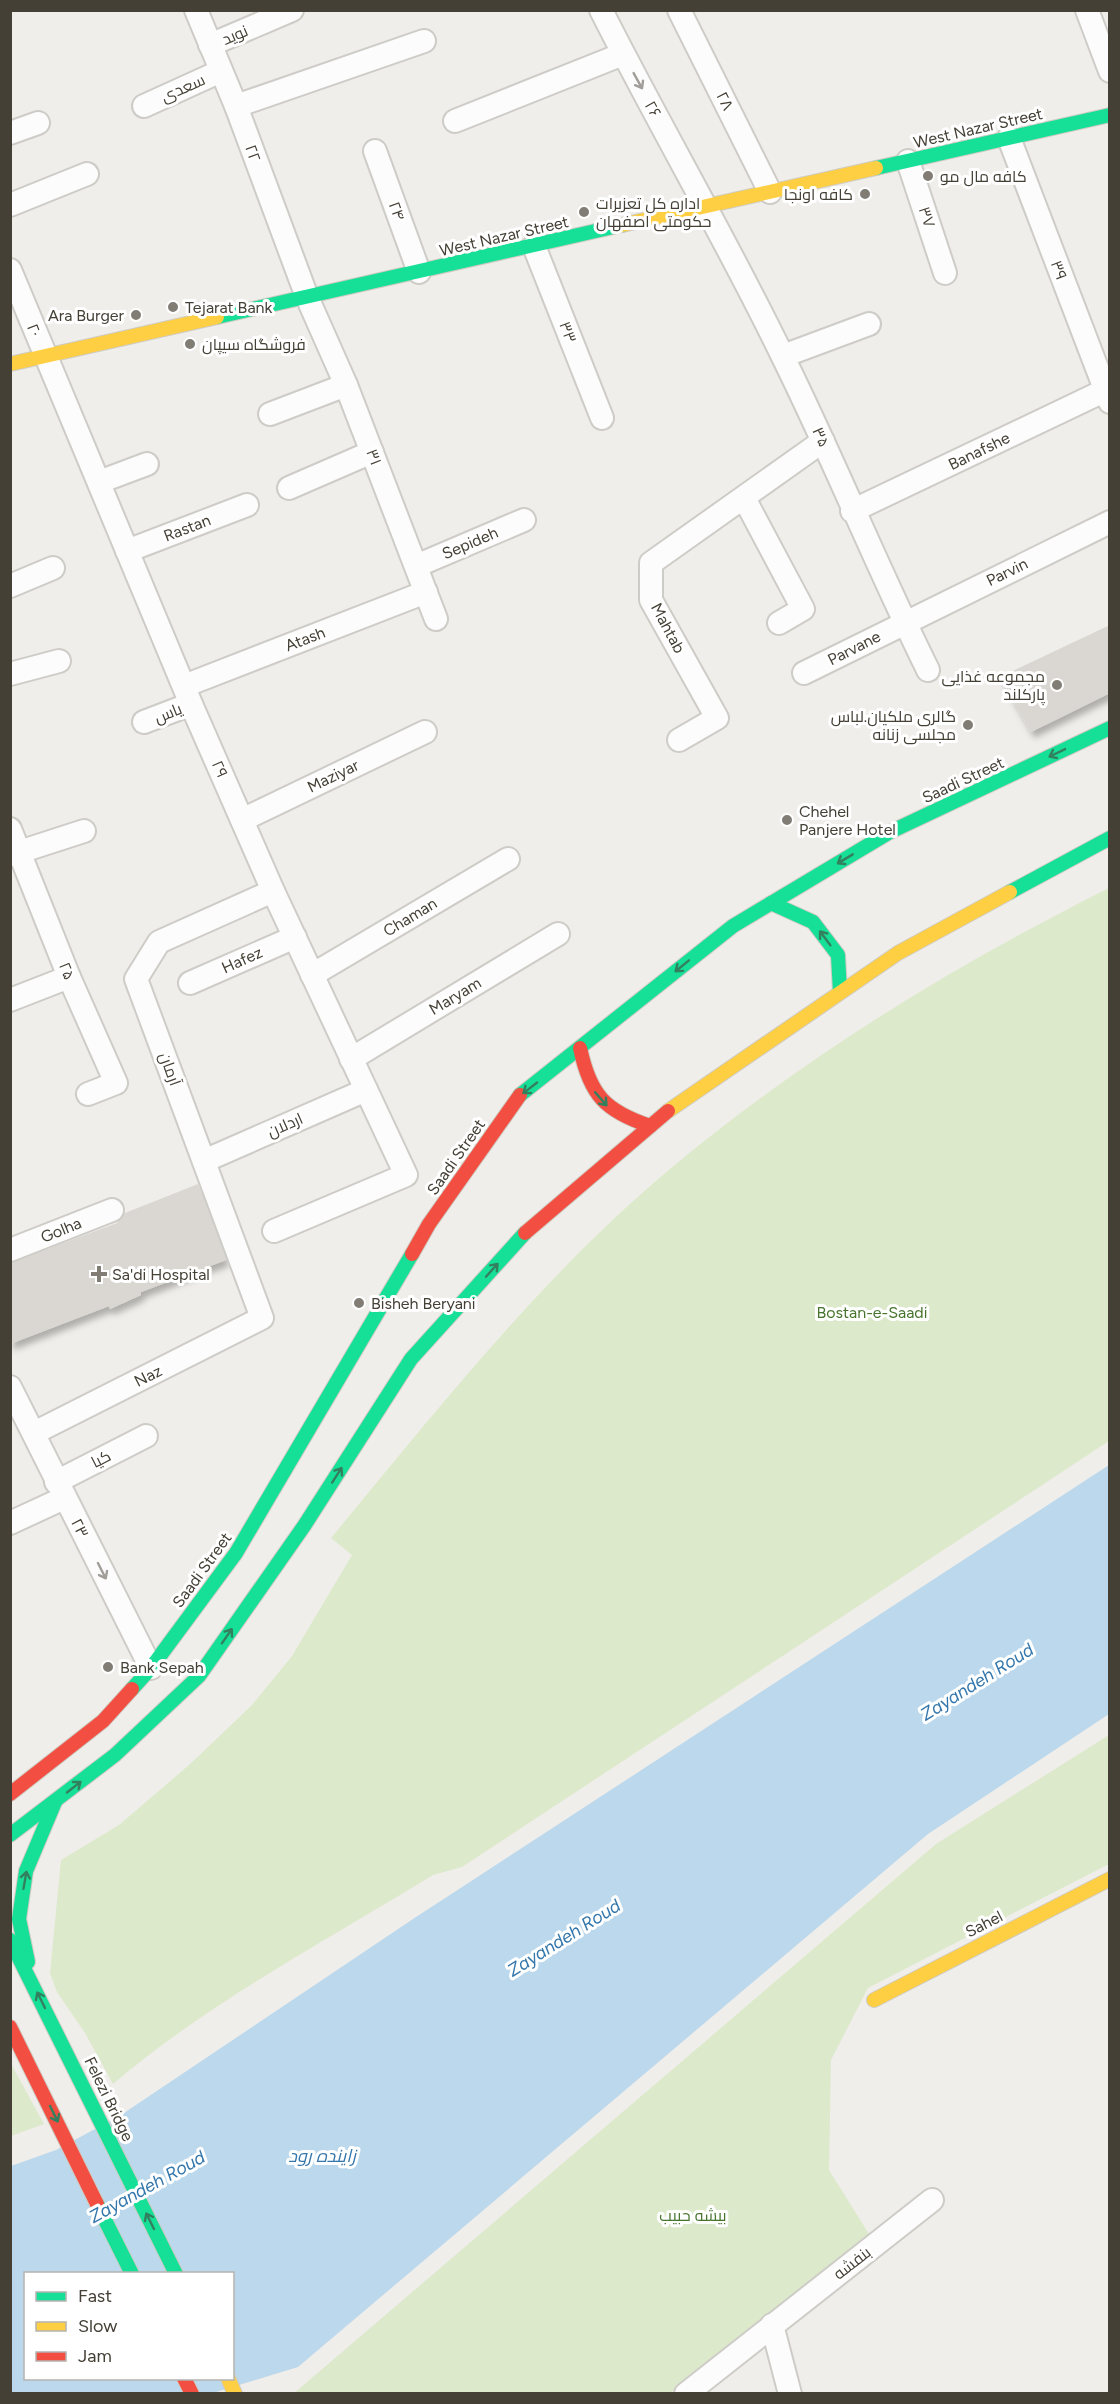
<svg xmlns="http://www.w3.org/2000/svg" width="1120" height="2404" viewBox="0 0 1120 2404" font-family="Figtree,Cairo,sans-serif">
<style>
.green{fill:#dce9cb}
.water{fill:#bcd8ec;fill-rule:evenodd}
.building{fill:#dad7d2;filter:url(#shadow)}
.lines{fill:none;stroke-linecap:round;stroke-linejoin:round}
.street-casing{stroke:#ceccc7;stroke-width:26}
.fast-casing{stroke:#cecbc1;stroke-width:16}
.slow-casing{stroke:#cecbc1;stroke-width:16}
.jam-casing{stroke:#cecbc1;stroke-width:16}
.street{stroke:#fdfcfc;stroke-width:22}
.fast{stroke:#16e098;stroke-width:14}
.slow{stroke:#ffcf43;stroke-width:14}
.jam{stroke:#f24e42;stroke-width:14}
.oneway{stroke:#a19e99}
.oneway2{stroke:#32805d}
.poi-dot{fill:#817d75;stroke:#fff;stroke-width:2}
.labels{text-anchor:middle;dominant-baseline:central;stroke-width:6;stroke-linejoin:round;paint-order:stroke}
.street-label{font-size:16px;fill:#454036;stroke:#fff}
.poi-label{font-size:16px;fill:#454036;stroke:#fff;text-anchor:start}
.park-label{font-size:16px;fill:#46742c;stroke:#fff}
.water-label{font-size:18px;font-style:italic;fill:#3477ac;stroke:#fff}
</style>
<defs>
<filter id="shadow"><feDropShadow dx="3.5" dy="6" stdDeviation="3" flood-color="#0004"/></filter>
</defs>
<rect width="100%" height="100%" fill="#f0eeea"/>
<g class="green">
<path d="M1109 888V1441L462 1867 433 1875C326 1941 209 2002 113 2084L85 2033 57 1992 50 1973 61 1860 119 1825 189 1765 252 1705 292 1656 352 1555 331 1538C439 1408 545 1272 676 1164 809 1054 955 965 1109 888Z"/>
<path d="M1109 1735V1864L868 1988 831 2060 829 2170 869 2234 670 2393 293 2394 936 1844Z"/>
<path d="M10 2062 44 2124 11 2136H10Z"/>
</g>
<path class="water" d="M1109 1465V1714L928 1834 298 2367 213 2393 11 2394V2166L56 2150 121 2115 413 1919ZM26 2274H232V2378H26Z"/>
<g class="building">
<path d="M1110 625V693L1031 732 1000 677Z"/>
<path d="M198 1184 226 1260 141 1292V1295L110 1309 109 1306 10 1344V1263L117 1223 125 1213Z"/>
</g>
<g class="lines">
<defs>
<g id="street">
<path d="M196 10 236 106 307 297 346 385 436 619"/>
<path d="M601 10C660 127 726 239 783 357 834 460 877 567 928 670"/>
<path d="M679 10 770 192"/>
<path d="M1087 10 1110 71"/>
<path d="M210 45 292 10"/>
<path d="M144 106 221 71"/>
<path d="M236 106 424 41"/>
<path d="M455 121 623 54"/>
<path d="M10 133 38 123"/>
<path d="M1009 138 1110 402"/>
<path d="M375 151 419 272"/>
<path d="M908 161 945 273"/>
<path d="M10 205 87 174"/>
<path d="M534 246 602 418"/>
<path d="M10 270 191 704 273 891 406 1175 274 1231"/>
<path d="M783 356 869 324"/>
<path d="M270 414 346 385"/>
<path d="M99 482 147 464"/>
<path d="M289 488 372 452"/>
<path d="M744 498 803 609 779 623"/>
<path d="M852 511 1110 388"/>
<path d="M127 551 247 505"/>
<path d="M416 566 524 520"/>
<path d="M10 586 53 568"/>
<path d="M804 673 1110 522"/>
<path d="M10 674 59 661"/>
<path d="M184 686 426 592"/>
<path d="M144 722 191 704"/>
<path d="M679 740 717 718 651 600V563L823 441"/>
<path d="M242 820 425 732"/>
<path d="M10 829 69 977 116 1083 88 1094"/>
<path d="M10 855 84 831"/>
<path d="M312 975 508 859"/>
<path d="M190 983 295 937"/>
<path d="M10 1000 69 977"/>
<path d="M351 1059 558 934"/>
<path d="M204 1161 366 1090"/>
<path d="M10 1250 112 1210"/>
<path d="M10 1387 151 1668"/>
<path d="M34 1433 262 1318 136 979 159 942 273 891"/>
<path d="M56 1482 146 1436"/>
<path d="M10 1523 64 1498"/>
<path d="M772 2325 790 2394"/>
<path d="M686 2394 932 2200"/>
</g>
<g id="fast">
<path d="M876 168 1110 115"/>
<path d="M217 317 622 225"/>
<path d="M1010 892 1110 838"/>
<path d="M771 903 813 922 838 955 840 992"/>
<path d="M520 1095 733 926 890 832 1110 728"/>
<path d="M132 1689 151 1668 236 1553 412 1254"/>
<path d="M10 1835 115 1755 199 1676 304 1526 411 1359 525 1233"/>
<path d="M10 1940 176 2274"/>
<path d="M28 1962 19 1919 26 1871 55 1802"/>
<path d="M97 2204 132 2274"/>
</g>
<g id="slow">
<path d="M622 225 876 168"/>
<path d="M10 364 217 317"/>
<path d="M668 1111 898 953 1010 892"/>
<path d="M874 2000 1110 1879"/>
<path d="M228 2378 235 2394"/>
</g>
<g id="jam">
<path d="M580 1048C590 1095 605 1111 650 1126"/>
<path d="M525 1233 668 1111"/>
<path d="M412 1254 429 1224 520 1095"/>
<path d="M10 1794 103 1721 132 1689"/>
<path d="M10 2027 97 2204"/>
<path d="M184 2378 192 2394"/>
</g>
</defs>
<use href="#street" class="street-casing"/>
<use href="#fast" class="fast-casing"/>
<use href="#slow" class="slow-casing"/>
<use href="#jam" class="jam-casing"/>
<use href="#street" class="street"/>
<use href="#fast" class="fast"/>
<use href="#slow" class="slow"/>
<use href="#jam" class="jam"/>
</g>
<defs><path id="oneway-shaft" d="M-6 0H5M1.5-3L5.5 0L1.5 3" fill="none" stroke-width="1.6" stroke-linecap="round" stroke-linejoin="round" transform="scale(1.5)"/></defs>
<g class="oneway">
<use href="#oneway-shaft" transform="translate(638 81) rotate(61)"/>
<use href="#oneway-shaft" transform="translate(102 1571) rotate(63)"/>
</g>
<g class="oneway2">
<use href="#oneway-shaft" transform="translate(1057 753) rotate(154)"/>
<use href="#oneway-shaft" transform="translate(845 859) rotate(149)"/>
<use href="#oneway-shaft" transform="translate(825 938) rotate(-127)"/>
<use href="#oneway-shaft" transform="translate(682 966) rotate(141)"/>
<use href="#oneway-shaft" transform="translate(530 1088) rotate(142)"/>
<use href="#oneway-shaft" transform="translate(601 1099) rotate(49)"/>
<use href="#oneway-shaft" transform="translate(492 1270) rotate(-48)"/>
<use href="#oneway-shaft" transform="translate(337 1475) rotate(-57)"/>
<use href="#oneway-shaft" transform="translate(227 1636) rotate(-55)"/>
<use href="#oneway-shaft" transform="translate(74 1787) rotate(-38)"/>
<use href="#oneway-shaft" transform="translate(25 1880) rotate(-80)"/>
<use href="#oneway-shaft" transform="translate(41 2000) rotate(-116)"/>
<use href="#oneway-shaft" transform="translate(54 2114) rotate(64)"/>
<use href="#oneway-shaft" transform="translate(150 2221) rotate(-116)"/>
</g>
<g class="poi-dot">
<circle cx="928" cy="176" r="6"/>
<circle cx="865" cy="194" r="6"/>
<circle cx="584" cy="212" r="6"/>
<circle cx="173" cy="307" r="6"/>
<circle cx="136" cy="315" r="6"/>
<circle cx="190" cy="344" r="6"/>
<circle cx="1057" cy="685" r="6"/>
<circle cx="968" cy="725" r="6"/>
<circle cx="787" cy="820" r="6"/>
<path d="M96 1265h6v6h6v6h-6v6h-6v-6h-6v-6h6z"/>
<circle cx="359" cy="1303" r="6"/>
<circle cx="108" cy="1667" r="6"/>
</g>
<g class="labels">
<g class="street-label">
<text transform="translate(235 35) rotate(-23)">نوید</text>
<text transform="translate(183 88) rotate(-24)">سعدی</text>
<text transform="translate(725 101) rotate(63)">۲۸</text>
<text transform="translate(653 109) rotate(61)">۲۶</text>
<text transform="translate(978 128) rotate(-13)">West Nazar Street</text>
<text transform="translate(253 153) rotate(70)">۲۲</text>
<text transform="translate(397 211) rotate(70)">۲۴</text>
<text transform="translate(927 217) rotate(72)">۳۷</text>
<text transform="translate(504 236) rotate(-13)">West Nazar Street</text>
<text transform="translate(1059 270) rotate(69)">۳۹</text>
<text transform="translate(34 330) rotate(69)">۲۰</text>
<text transform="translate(568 332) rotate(69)">۳۳</text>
<text transform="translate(821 437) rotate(66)">۳۵</text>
<text transform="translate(979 451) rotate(-26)">Banafshe</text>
<text transform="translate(374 457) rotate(69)">۳۱</text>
<text transform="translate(187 528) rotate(-21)">Rastan</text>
<text transform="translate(470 543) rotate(-23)">Sepideh</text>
<text transform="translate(1007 572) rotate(-26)">Parvin</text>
<text transform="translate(668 628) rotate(62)">Mahtab</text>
<text transform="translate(305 639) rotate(-21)">Atash</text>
<text transform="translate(854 648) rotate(-27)">Parvane</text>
<text transform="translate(168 713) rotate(-22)">یاس</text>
<text transform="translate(220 769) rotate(66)">۲۹</text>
<text transform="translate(333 776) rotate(-26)">Maziyar</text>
<text transform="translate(963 780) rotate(-25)">Saadi Street</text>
<text transform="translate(410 917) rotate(-31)">Chaman</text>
<text transform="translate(242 960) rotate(-24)">Hafez</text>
<text transform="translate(67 971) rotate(68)">۲۵</text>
<text transform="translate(455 996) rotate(-31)">Maryam</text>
<text transform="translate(170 1069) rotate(70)">آرمان</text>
<text transform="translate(285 1125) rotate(-24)">اردلان</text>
<text transform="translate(456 1157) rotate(-55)">Saadi Street</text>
<text transform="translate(61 1230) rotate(-22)">Golha</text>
<text transform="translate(148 1376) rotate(-27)">Naz</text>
<text transform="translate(101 1459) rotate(-27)">کیا</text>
<text transform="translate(80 1528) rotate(63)">۲۳</text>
<text transform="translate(202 1570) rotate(-54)">Saadi Street</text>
<text transform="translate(984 1924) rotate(-27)">Sahel</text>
<text transform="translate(109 2099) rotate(64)">Felezi Bridge</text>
<text transform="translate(852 2263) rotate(-38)">بنفشه</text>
</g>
<g class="poi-label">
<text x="940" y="176">کافه مال مو</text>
<text x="853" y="194" text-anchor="end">کافه اونجا</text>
<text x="596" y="203">اداره کل تعزیرات<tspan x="596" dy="18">حکومتی اصفهان</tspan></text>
<text x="185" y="307">Tejarat Bank</text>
<text x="124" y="315" text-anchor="end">Ara Burger</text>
<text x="202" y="344">فروشگاه سیپان</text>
<text x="1045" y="676" text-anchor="end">مجموعه غذایی<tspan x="1045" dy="18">پارکلند</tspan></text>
<text x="956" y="716" text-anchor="end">گالری ملکیان.لباس<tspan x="956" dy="18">مجلسی زنانه</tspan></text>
<text x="799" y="811">Chehel<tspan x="799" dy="18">Panjere Hotel</tspan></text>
<text x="112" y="1274">Sa'di Hospital</text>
<text x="371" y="1303">Bisheh Beryani</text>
<text x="120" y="1667">Bank Sepah</text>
</g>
<g class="park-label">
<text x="872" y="1312">Bostan-e-Saadi</text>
<text x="693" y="2215">بیشه حبیب</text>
</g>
<g class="water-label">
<text transform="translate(977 1682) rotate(-32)">Zayandeh Roud</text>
<text transform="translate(564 1938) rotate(-32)">Zayandeh Roud</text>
<text x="322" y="2156">زاینده رود</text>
<text transform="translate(147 2187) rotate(-29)">Zayandeh Roud</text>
</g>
</g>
<rect width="1120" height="2404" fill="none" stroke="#454036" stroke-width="24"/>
<rect x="24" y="2272" width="210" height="108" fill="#ffffff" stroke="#b5b3af" stroke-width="1.5"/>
<rect x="36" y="2292" width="30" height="9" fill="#16e098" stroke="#b5b3af" stroke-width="1.5"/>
<text x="78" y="2302" font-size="18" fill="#454036">Fast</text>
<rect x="36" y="2322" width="30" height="9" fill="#ffcf43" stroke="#b5b3af" stroke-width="1.5"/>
<text x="78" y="2332" font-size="18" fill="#454036">Slow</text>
<rect x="36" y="2352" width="30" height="9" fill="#f24e42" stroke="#b5b3af" stroke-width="1.5"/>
<text x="78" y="2362" font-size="18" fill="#454036">Jam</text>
</svg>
